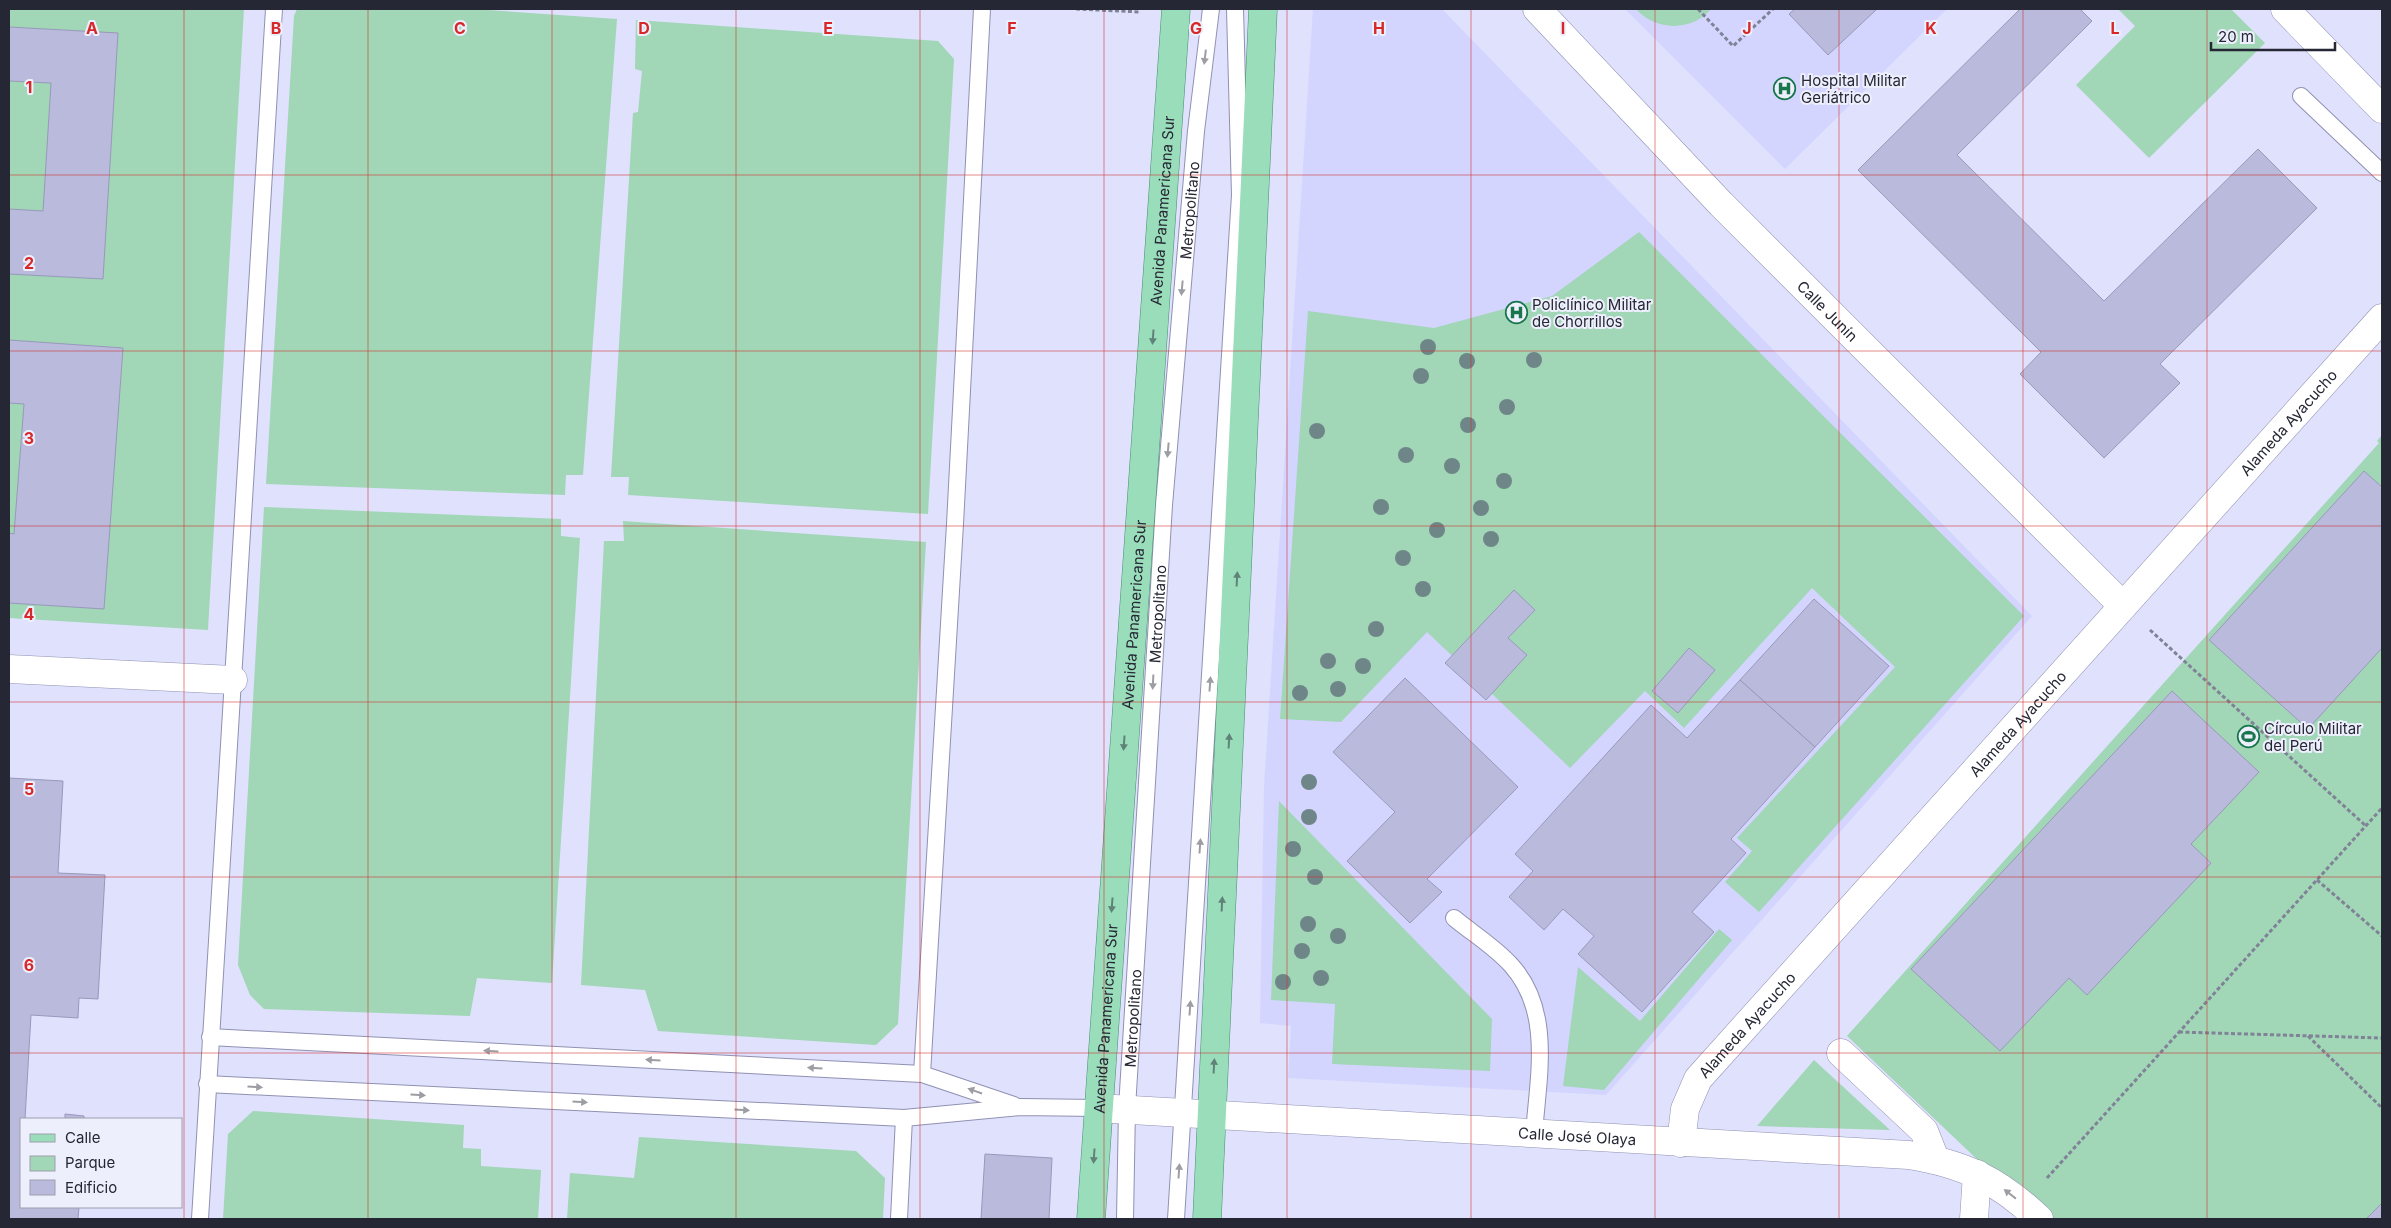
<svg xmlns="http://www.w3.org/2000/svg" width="2391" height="1228" viewBox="0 0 2391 1228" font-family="Inter,sans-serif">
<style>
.built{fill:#d3d5ff}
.green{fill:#a1d6b7}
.building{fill:#b9badc;stroke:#9899ba}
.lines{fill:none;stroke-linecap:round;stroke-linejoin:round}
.service-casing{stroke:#9091b2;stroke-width:18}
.minor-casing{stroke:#9091b2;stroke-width:29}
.primary-casing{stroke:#458f6e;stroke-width:29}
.path{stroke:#808296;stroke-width:3;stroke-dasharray:4 2.5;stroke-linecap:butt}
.service{stroke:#fff;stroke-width:16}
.minor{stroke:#fff;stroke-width:28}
.primary{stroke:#9addbb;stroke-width:28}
.tree{fill:#6f8688}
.oneway{fill:#9d9ea4}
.oneway2{fill:#608278}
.grid{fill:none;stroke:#d62828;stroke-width:1;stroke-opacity:0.55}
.labels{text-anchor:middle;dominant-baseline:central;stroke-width:4;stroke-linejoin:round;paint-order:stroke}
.poi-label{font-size:15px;fill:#262734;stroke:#eeeffd;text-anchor:start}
.street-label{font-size:15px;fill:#262734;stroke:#eeeffd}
.grid-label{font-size:16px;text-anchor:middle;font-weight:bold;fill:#d62828;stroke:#eeeffd;stroke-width:4;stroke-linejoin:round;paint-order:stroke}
</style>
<rect width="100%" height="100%" fill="#dfe1fd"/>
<g class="built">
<path d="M1313 9H1442L2032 616 1606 1095 1288 1078 1291 1026 1260 1023 1264 786Z"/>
<path d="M1625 9H1947L1785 169Z"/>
</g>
<g class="green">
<path d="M9 9H244L208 630 9 618Z"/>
<path d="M297 9H473L617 19 583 475H566L565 495 266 484 294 16Z"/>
<path d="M1636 9H1711C1692 32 1655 31 1636 9Z"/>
<path d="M2118 9H2231L2265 43 2149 158 2076 85 2135 26Z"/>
<path d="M636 20 938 41 954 59 928 514 628 495 629 477H611L633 113 638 112 642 71 635 69Z"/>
<path d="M1639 232 2024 616 1759 912 1725 882 1752 851 1737 838 1895 667 1812 588 1684 728 1645 691 1570 768 1427 632 1341 722 1280 719 1308 311 1434 328 1552 296Z"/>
<path d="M2382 435V1219H2040L1847 1036 2379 443 2377 441Z"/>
<path d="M264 507 561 519V536L580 538 552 983 477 978 470 1016 264 1009 250 995 238 965Z"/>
<path d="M623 521 926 542 898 1024 876 1045 658 1031 645 990 581 985 604 541H624Z"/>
<path d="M1279 801 1492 1019 1490 1071 1332 1064 1335 1004 1271 1000Z"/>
<path d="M1719 929 1732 940 1604 1090 1563 1086 1578 967 1640 1021Z"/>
<path d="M1814 1060 1890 1130 1757 1126Z"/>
<path d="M253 1111 464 1125 463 1148 481 1149V1166L541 1170 538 1219H223L228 1134Z"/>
<path d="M639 1137 856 1151 885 1178 883 1219H567L570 1173 634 1178Z"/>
</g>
<g class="building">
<path d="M1795 9H1877L1828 55 1789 14Z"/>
<path d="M2020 9H2080L2092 21 1957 155 2104 301 2258 149 2317 208 2160 364 2180 383 2104 458 2020 374 2041 352 1858 170Z"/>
<path d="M9 27 118 33 103 279 9 274V209L43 211 51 83 9 81Z"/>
<path d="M9 340 123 348 104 609 9 603V533L14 534 24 404 9 403Z"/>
<path d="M2364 471 2382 487V648L2308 729 2209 640Z"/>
<path d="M1514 590 1535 610 1508 638 1527 655 1486 700 1445 663Z"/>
<path d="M1814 599 1889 666 1815 747 1740 680Z"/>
<path d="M1689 648 1715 670 1678 713 1652 691Z"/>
<path d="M1405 678 1518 787 1427 879 1442 892 1410 923 1347 861 1395 812 1333 752Z"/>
<path d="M1740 680 1815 747 1731 839 1746 853 1692 912 1714 932 1642 1012 1578 954 1594 936 1563 909 1544 930 1509 897 1533 871 1515 854 1651 705 1687 738Z"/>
<path d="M2172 691 2259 772 2191 844 2211 863 2087 995 2069 978 2000 1051 1911 969Z"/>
<path d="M9 778 63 781 58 873 105 875 98 999 79 998 78 1018 31 1015 25 1119H21V1207H79L78 1219H9Z"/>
<path d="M65 1114 84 1116V1119H65Z"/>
<path d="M985 1154 1052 1158 1049 1219H981Z"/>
<path d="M2382 1203V1219H2366Z"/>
</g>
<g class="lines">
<defs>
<g id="service">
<path d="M2301 96 2382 173"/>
<path d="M1454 918C1472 933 1495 947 1511 965 1553 1011 1538 1077 1534 1134"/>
<path d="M210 1037 922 1074 1014 1105"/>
<path d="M922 1074 955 524 982 9"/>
<path d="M207 1084 904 1118 1021 1107 1097 1108"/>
<path d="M200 1219 274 9"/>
<path d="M899 1219 904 1118"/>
<path id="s1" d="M1125 1219 1127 1108 1164 505 1196 131 1211 9"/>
<path d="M1176 1219 1240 195 1235 9"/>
</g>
<g id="minor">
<path id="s2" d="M1537 9 1721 204 2123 606"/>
<path d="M2285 9 2382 109"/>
<path d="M9 669 233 680"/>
<path d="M1841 1053 1924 1131 1935 1159"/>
<path id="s3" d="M1097 1108 1909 1155C1964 1164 1998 1180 2039 1219"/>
<path id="s4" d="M1681 1143 1685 1109 1698 1079 2382 318"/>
<path d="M1974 1219 1977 1174"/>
</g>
<g id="primary">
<path id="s5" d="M1091 1219 1176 9"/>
<path d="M1207 1219 1263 9"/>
</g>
</defs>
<use href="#service" class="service-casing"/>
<use href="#minor" class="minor-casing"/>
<use href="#primary" class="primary-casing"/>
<g class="path">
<path d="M1076 9 1141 12"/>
<path d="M1698 9 1733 46 1773 9"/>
<path d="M2150 630 2366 826"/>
<path d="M2317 880 2382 936"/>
<path d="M2179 1032 2382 1038"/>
<path d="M2308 1036 2382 1108"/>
<path d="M2047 1178 2382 808"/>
</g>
<use href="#service" class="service"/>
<use href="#minor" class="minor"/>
<use href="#primary" class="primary"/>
</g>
<g class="tree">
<circle cx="1428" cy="347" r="8"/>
<circle cx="1534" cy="360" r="8"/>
<circle cx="1467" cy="361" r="8"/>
<circle cx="1421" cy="376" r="8"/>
<circle cx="1507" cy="407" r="8"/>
<circle cx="1468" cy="425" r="8"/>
<circle cx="1317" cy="431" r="8"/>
<circle cx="1406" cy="455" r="8"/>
<circle cx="1452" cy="466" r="8"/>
<circle cx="1504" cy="481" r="8"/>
<circle cx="1381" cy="507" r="8"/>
<circle cx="1481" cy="508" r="8"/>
<circle cx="1437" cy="530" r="8"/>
<circle cx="1491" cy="539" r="8"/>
<circle cx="1403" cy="558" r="8"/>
<circle cx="1423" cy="589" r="8"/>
<circle cx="1376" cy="629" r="8"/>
<circle cx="1328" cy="661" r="8"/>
<circle cx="1363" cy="666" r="8"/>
<circle cx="1338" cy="689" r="8"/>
<circle cx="1300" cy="693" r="8"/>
<circle cx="1309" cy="782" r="8"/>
<circle cx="1309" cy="817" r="8"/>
<circle cx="1293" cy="849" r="8"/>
<circle cx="1315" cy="877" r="8"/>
<circle cx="1308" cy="924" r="8"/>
<circle cx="1338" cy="936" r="8"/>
<circle cx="1302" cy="951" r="8"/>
<circle cx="1321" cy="978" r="8"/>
<circle cx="1283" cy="982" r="8"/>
</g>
<defs><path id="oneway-solid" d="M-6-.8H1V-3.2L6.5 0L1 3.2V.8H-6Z" transform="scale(1.25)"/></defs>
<g class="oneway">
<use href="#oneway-solid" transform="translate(1205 57) rotate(97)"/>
<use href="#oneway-solid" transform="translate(1182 288) rotate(95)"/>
<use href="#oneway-solid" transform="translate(1168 450) rotate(95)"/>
<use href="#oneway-solid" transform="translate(1153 682) rotate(93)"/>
<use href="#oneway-solid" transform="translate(1210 684) rotate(-86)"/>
<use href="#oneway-solid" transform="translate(1200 846) rotate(-86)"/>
<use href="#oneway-solid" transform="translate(1190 1008) rotate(-86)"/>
<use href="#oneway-solid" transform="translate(491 1051) rotate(-177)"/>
<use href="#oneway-solid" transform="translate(653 1060) rotate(-177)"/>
<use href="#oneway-solid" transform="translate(815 1068) rotate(-177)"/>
<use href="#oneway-solid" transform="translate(255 1087) rotate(3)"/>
<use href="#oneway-solid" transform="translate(975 1091) rotate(-161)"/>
<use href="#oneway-solid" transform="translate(418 1095) rotate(3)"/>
<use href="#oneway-solid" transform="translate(580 1102) rotate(3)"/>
<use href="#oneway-solid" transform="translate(742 1110) rotate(3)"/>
<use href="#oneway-solid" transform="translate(1179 1171) rotate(-86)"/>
<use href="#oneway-solid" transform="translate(2010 1194) rotate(-142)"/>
</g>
<g class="oneway2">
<use href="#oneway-solid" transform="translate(1153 337) rotate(94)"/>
<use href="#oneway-solid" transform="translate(1237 579) rotate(-87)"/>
<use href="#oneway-solid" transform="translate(1229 741) rotate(-87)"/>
<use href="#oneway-solid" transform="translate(1124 743) rotate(94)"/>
<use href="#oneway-solid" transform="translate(1222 904) rotate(-87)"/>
<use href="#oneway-solid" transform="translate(1112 905) rotate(94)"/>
<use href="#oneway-solid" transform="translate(1214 1066) rotate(-87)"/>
<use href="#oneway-solid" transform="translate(1094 1156) rotate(94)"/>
</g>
<path class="grid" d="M184 9V1219M368 9V1219M552 9V1219M736 9V1219M920 9V1219M1104 9V1219M1287 9V1219M1471 9V1219M1655 9V1219M1839 9V1219M2023 9V1219M2207 9V1219M9 175H2382M9 351H2382M9 526H2382M9 702H2382M9 877H2382M9 1053H2382"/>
<defs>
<symbol id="hospital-ring" viewBox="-11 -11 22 22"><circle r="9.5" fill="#eeeffd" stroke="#18764c" stroke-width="1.5"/><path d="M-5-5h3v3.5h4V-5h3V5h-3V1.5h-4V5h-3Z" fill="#18764c"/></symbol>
<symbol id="stadium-ring" viewBox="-11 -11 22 22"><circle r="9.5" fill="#eeeffd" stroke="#18764c" stroke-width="1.5"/><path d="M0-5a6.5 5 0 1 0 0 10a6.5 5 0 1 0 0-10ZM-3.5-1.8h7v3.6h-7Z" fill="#18764c"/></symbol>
</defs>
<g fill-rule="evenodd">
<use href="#hospital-ring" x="1772" y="76" width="25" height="25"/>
<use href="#hospital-ring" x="1504" y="300" width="25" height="25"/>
<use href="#stadium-ring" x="2236" y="724" width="25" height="25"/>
</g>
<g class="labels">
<g class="poi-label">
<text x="1801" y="80">Hospital Militar<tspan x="1801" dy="17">Geriátrico</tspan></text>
<text x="1532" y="304">Policlínico Militar<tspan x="1532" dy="17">de Chorrillos</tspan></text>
<text x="2264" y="728">Círculo Militar<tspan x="2264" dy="17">del Perú</tspan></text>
</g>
<g class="street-label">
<text stroke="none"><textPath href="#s1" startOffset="1011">Metropolitano</textPath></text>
<text stroke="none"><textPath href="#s5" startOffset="1011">Avenida Panamericana Sur</textPath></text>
<text stroke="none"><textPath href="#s2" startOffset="419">Calle Junín</textPath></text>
<text stroke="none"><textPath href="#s4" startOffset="950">Alameda Ayacucho</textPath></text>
<text stroke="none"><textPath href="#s1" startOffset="606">Metropolitano</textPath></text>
<text stroke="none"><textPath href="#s5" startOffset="606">Avenida Panamericana Sur</textPath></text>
<text stroke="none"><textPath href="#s4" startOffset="545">Alameda Ayacucho</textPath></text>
<text stroke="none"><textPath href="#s1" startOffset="201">Metropolitano</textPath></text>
<text stroke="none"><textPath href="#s5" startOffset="201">Avenida Panamericana Sur</textPath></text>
<text stroke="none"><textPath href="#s4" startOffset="140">Alameda Ayacucho</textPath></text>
<text stroke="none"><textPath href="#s3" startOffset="481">Calle José Olaya</textPath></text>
</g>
</g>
<g class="grid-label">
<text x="92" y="34">A</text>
<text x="276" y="34">B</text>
<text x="460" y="34">C</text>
<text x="644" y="34">D</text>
<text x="828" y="34">E</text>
<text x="1012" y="34">F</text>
<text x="1196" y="34">G</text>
<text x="1379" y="34">H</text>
<text x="1563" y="34">I</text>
<text x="1747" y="34">J</text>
<text x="1931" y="34">K</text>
<text x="2115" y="34">L</text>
<text x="29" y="93">1</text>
<text x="29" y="269">2</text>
<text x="29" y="444">3</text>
<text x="29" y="620">4</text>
<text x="29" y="795">5</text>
<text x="29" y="971">6</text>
</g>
<rect width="2391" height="1228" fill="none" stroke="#262734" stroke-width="20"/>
<rect x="20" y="1118" width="162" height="90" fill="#eeeffd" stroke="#9e9fad"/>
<rect x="30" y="1134" width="25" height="8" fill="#9addbb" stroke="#9e9fad"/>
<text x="65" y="1143" font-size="15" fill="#262734">Calle</text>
<rect x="30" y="1156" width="25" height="15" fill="#a1d6b7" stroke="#9e9fad"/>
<text x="65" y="1168" font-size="15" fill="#262734">Parque</text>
<rect x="30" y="1180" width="25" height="15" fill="#b9badc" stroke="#9e9fad"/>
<text x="65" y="1193" font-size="15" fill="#262734">Edificio</text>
<path d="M2211 42v8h124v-8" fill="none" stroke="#262734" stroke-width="2.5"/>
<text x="2218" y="42" font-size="15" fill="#262734" stroke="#eeeffd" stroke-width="4" paint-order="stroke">20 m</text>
</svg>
